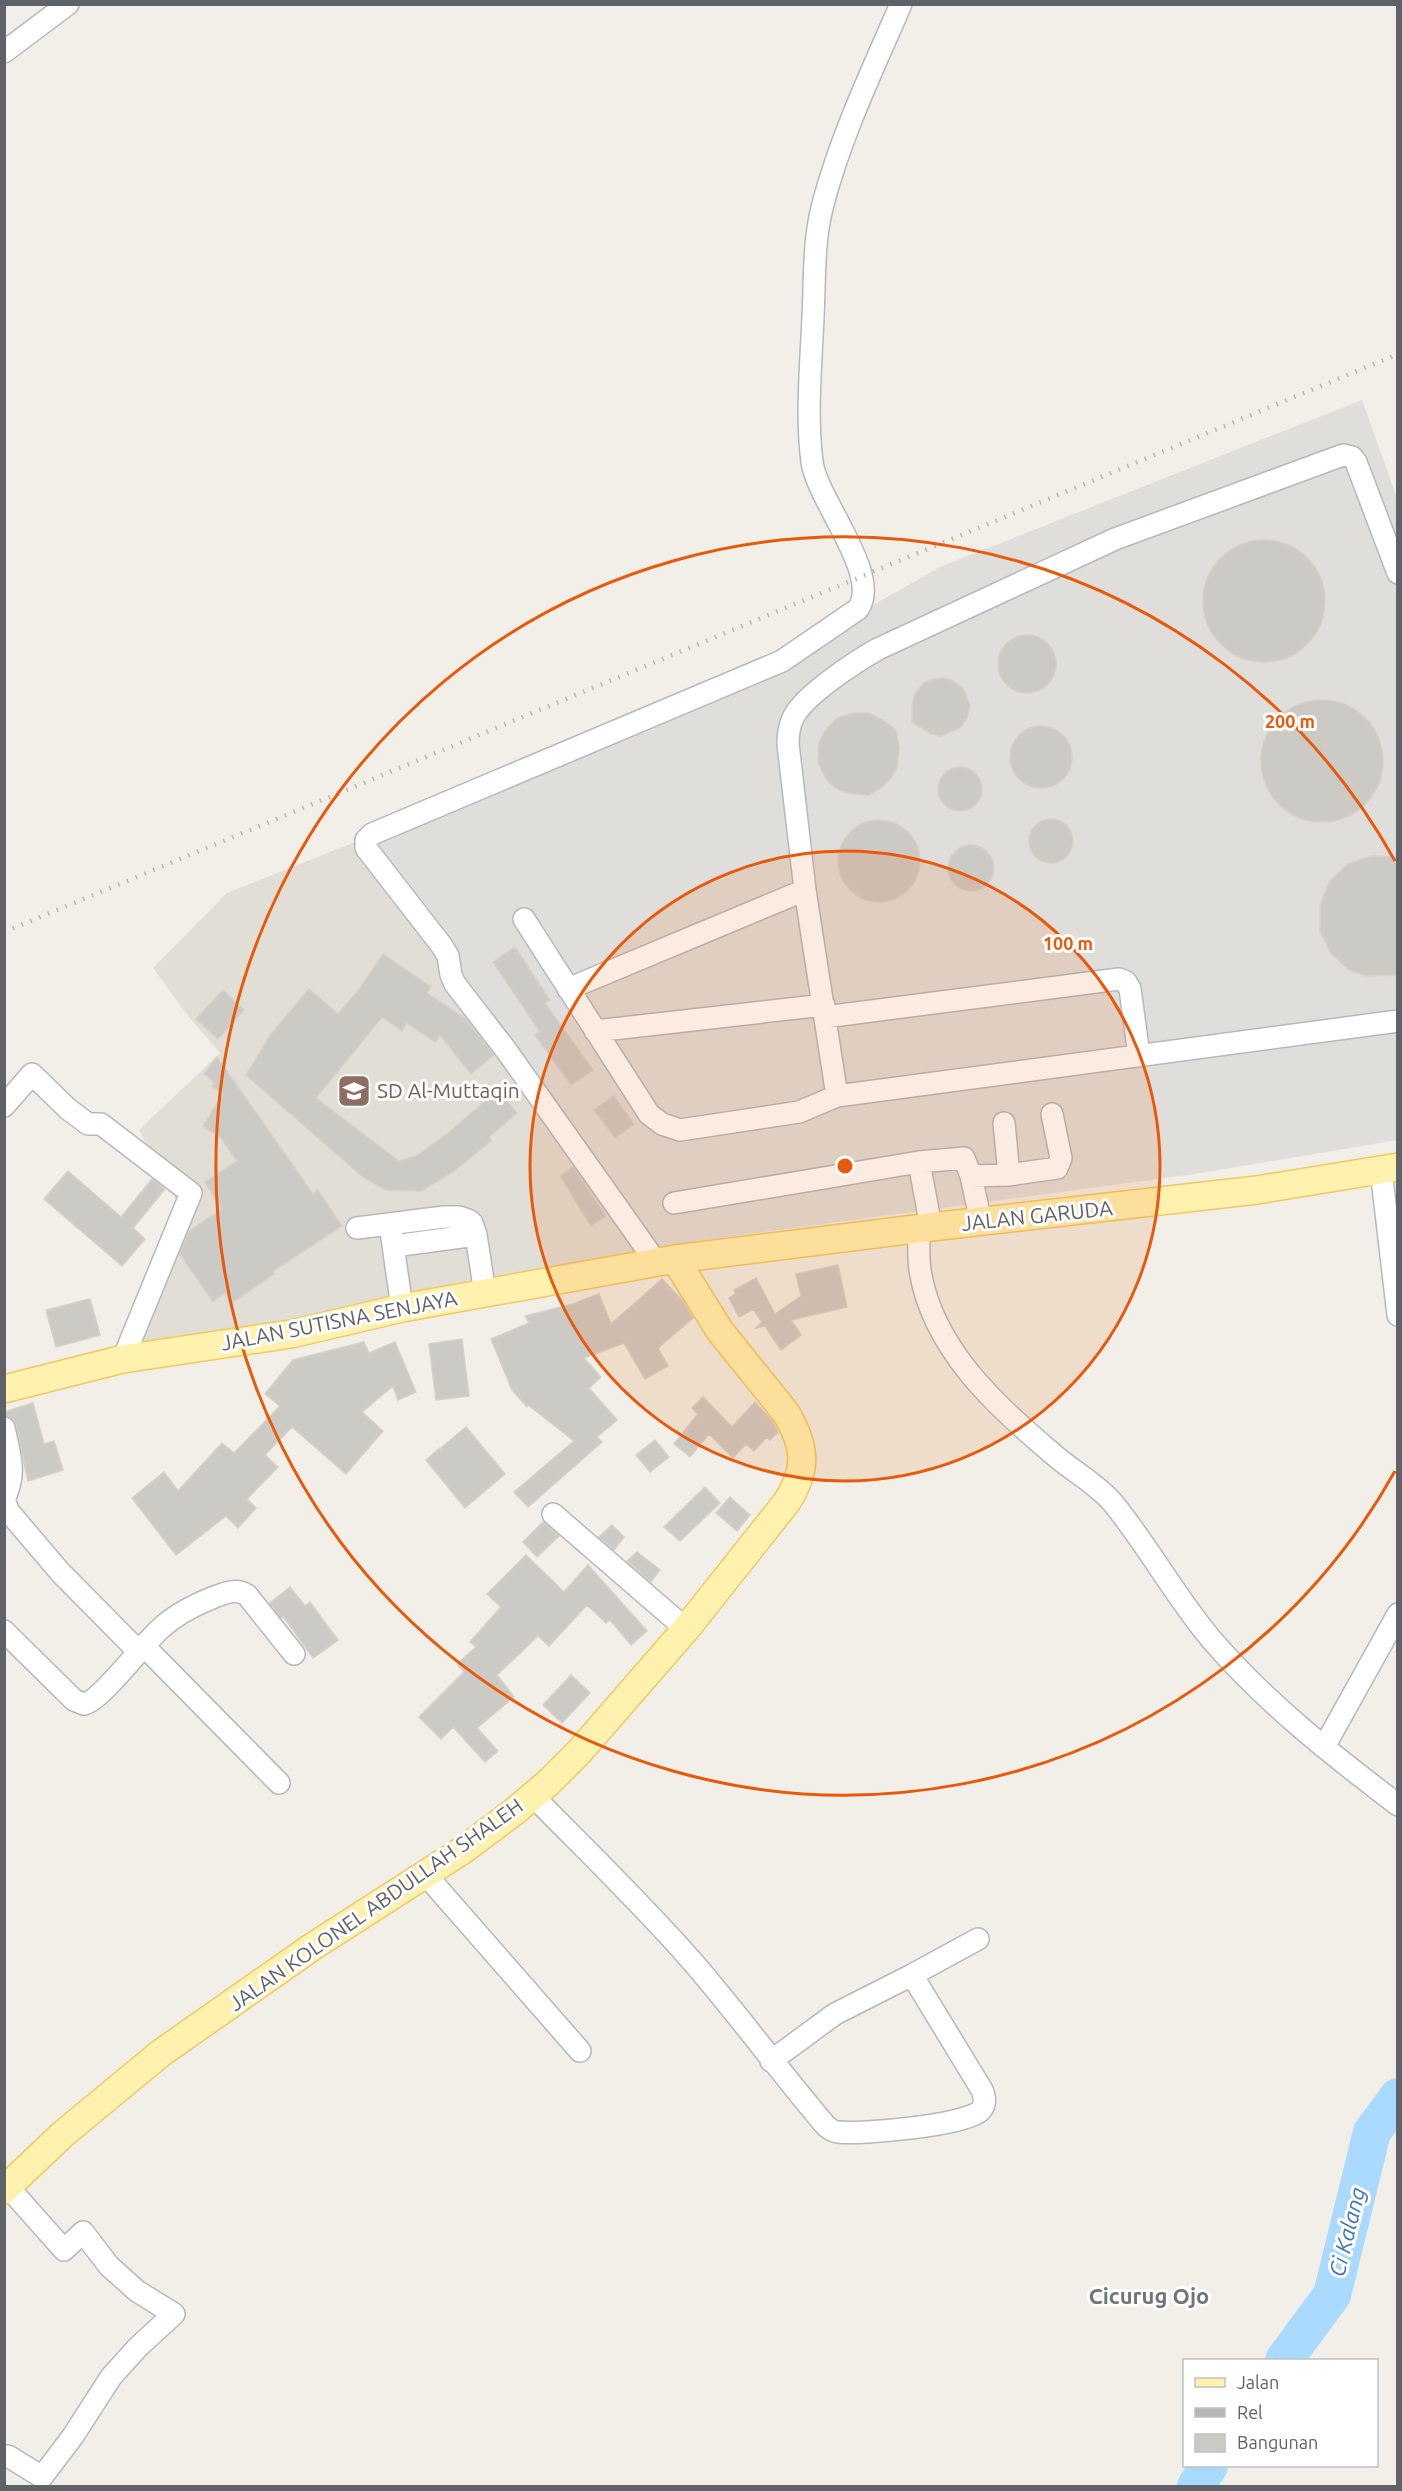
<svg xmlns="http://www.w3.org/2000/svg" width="1402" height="2491" font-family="Ubuntu,sans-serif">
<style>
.industrial{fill:#e0deda}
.education{fill:#e1ded6}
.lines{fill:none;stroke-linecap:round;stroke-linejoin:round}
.river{stroke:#aadaff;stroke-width:38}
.building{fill:#cccac5;stroke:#d6d1c6;stroke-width:1.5}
.minor-casing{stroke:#b5b8bc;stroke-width:24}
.major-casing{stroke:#f2c960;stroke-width:30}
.minor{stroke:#fff;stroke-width:21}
.major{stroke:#fff2af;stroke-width:27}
.rail{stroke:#b6b7b8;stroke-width:4.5;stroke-dasharray:1.5 8;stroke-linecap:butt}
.ring{fill:none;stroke:#e8590c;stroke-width:3}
.labels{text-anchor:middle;stroke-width:6;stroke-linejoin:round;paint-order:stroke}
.education-label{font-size:21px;fill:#785e54;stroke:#fff;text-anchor:start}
.street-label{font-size:21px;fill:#5f6368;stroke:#fff}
.water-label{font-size:22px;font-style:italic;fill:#4174aa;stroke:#fff}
.neighbourhood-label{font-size:22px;font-weight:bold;fill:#70757a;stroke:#fff}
.centre{fill:#e8590c;stroke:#fff;stroke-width:3}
.ring-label{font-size:18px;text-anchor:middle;font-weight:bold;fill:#e8590c;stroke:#fff;stroke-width:6;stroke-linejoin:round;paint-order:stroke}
</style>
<rect width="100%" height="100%" fill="#f1efe8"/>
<path class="industrial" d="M1362 400 1397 498V1140L1195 1174 652 1247 455 975 370 840 791 661 861 612 940 567Z"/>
<path class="education" d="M355 842 645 1259 135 1346 182 1212 139 1130 220 1053 189 1017 153 968 227 893Z"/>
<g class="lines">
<path class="river" d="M1284 2360 1332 2295 1372 2132 1398 2097
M1196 2486 1209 2466"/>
</g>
<path class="building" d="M1203 601a61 61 0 1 1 122 0a61 61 0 1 1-122 0Z
M998 664a29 29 0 1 1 58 0a29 29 0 1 1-58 0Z
M944 678 953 681 963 688 970 705 967 718 960 728 941 736 931 734 912 722V705L915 693 924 683 934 679Z
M1261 761a61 61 0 1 1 122 0a61 61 0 1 1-122 0Z
M853 713H869L884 721 896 730 899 748 897 767 892 777 882 787 869 795 847 793 835 788 826 779 818 762 819 743 824 732 837 718Z
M1010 757a31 31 0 1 1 62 0a31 31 0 1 1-62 0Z
M938 789a22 22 0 1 1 44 0a22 22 0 1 1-44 0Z
M1029 841a22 22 0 1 1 44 0a22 22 0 1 1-44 0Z
M838 861a41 41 0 1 1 82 0a41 41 0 1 1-82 0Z
M948 868a23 23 0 1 1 46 0a23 23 0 1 1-46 0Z
M1372 856 1398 857V975L1367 976 1349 970 1331 953 1320 931V905L1330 881 1348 864Z
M515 947 550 1000 545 1003 593 1070 571 1085 535 1035 540 1032 493 962Z
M383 954 431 987 427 993 466 1019 494 1055 471 1074 440 1035 435 1042 407 1023 402 1031 382 1017 316 1098 399 1161 416 1156 447 1134 498 1090 517 1113 489 1137 491 1141 453 1172 421 1191 386 1190 364 1178 246 1075 271 1034 309 989 338 1014 360 988Z
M223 990 244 1010 218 1039 196 1019Z
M217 1057 313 1194 318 1190 342 1226 273 1271 274 1274 232 1303 225 1293 213 1302 180 1254 189 1231 222 1209 205 1182 237 1161 221 1138 203 1126 223 1094 212 1086 215 1083 204 1074Z
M614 1096 634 1124 615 1138 594 1110Z
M573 1167 606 1216 591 1226 560 1176Z
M68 1171 121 1217 152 1179 165 1189 133 1228 145 1239 122 1266 44 1199Z
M838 1265 847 1307 791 1320 801 1335 781 1350 765 1326 756 1328 762 1322 753 1309 739 1317 729 1298 736 1294 734 1290 756 1278 775 1314 801 1296 796 1274Z
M662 1279 682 1300 693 1318 658 1348 668 1366 645 1379 624 1343 584 1358 601 1377 589 1388 617 1420 597 1437 602 1442 528 1507 514 1492 574 1441 528 1405 527 1407 512 1390 491 1339 529 1323 525 1316 573 1304 599 1294 611 1324Z
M90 1299 100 1335 56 1347 46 1310Z
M462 1339 469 1396 436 1400 429 1344Z
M364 1342 369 1353 395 1342 416 1392 398 1400 393 1386 362 1412 383 1431 346 1474 292 1427 265 1455 278 1467 247 1499 256 1508 238 1528 226 1516 176 1555 132 1498 164 1472 178 1491 222 1443 234 1453 280 1406 265 1394 293 1360Z
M703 1397 732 1427 755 1402 773 1422 778 1432 770 1440 767 1437 754 1451 746 1444 733 1458 709 1434 690 1457 674 1444 698 1414 692 1408Z
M33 1403 44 1444 54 1441 63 1470 28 1481 16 1425 13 1419 5 1416 4 1412Z
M466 1427 505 1474 465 1508 426 1460 440 1448 442 1452V1447Z
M655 1440 669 1457 650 1472 636 1455Z
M705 1487 720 1503 680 1541 664 1527Z
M730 1497 750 1515 737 1531 716 1513Z
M543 1522 559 1536 537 1557 523 1542Z
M612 1525 624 1537 614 1550 599 1537Z
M637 1552 660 1570 651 1582 627 1561Z
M526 1555 564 1592 588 1565 647 1631 631 1645 610 1620 606 1623 587 1605 549 1646 538 1636 497 1675 514 1697 477 1728 498 1751 485 1762 453 1727 441 1739 419 1717 464 1672 457 1664 476 1647 470 1642 501 1607 487 1594Z
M290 1587 305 1606 310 1602 338 1640 313 1658 283 1616 281 1618 270 1603Z
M571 1675 590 1693 562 1723 543 1705Z"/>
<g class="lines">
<defs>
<path id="minor" d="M4 52 68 4
M524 919 649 1114 662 1124 680 1130 799 1112 837 1096 1398 1021
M568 989 805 890
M825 1017 1119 979 1126 982 1130 989 1139 1055
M595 1031 824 1005
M837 1096 805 890 788 744C788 733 789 725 794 716 806 694 855 662 878 649L1115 539 1343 455 1352 457 1356 462 1398 573
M4 1106 32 1074 68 1109 88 1124H101L191 1193 123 1359
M1004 1123 1009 1175
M919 1162 931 1227
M1381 1170 1398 1315
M971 1176 1009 1175 1057 1168 1061 1158 1052 1114
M674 1203 919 1162 964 1158 971 1176 981 1222
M390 1224 402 1308
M357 1228 444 1217H459L468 1220 472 1223 476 1235 485 1293
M919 1229C919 1243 918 1257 920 1270 932 1348 996 1406 1053 1454 1072 1471 1096 1483 1113 1503 1148 1546 1175 1596 1211 1639 1266 1703 1331 1754 1398 1805
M394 1246 476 1235
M656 1262 506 1050 455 984 451 975 448 956 442 946 366 848V840L372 834 782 661 858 609C882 575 817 500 812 462 806 415 811 364 813 317 815 279 813 241 823 204 841 135 873 69 901 4
M4 1428C10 1457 17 1472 4 1500L9 1512 60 1572 138 1651
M553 1514 686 1629
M4 1631 74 1700 84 1704C100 1702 144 1643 160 1629 175 1615 192 1606 212 1598 224 1593 236 1588 247 1595L294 1654
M143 1645 279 1783
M1324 1747 1398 1614
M533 1796C586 1850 641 1903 691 1960 738 2014 780 2072 826 2126 830 2129 833 2132 838 2132 860 2135 966 2125 980 2111 986 2105 985 2097 982 2090L912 1975 978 1939
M426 1875 580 2051
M771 2061 835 2014 912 1975
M8 2456 42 2477 73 2436 111 2377 138 2347 174 2314 137 2291 109 2266 83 2232 64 2250 8 2187"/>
<path id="major" d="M4 1389 123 1359 291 1334 402 1308 675 1259 931 1227 1257 1190 1398 1167
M4 2190 63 2134 161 2053 312 1947 463 1850 515 1811 548 1783 580 1751 686 1629 786 1503C808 1469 806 1447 786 1413L720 1331 675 1259"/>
</defs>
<use href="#minor" class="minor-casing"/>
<use href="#major" class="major-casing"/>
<use href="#minor" class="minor"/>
<use href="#major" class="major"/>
<path class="rail" d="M4 932 1398 354"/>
</g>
<circle cx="845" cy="1166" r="315" fill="#e8590c" fill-opacity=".12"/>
<g class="ring">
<circle cx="845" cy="1166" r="315"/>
<path d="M1395 1471A629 629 0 1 1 1395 861"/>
</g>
<defs>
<symbol id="school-square" viewBox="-11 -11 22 22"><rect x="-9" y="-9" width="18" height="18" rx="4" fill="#8d6e63" stroke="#fff"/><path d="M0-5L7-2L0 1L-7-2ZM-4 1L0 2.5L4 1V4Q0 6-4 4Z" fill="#fff"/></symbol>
</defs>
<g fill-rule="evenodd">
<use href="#school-square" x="335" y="1072" width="38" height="38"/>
</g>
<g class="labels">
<g class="education-label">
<text x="377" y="1098">SD Al-Muttaqin</text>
</g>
<g class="street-label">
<text transform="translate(1037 1216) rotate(-6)" y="7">JALAN GARUDA</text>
<text transform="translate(339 1321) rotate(-11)" y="7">JALAN SUTISNA SENJAYA</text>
<text transform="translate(376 1905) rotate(-35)" y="7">JALAN KOLONEL ABDULLAH SHALEH</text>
</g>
<g class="water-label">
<text transform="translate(1347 2232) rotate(-76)" y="8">Ci Kalang</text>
</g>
<g class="neighbourhood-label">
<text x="1149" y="2304">Cicurug Ojo</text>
</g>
</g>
<circle cx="845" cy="1166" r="9" class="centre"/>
<g class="ring-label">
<text x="1290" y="728">200 m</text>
<text x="1068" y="950">100 m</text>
</g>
<rect width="1402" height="2491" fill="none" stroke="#5f6368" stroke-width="12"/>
<rect x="1183" y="2359" width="195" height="108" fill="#ffffff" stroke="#bfc1c3" stroke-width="1.5"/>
<rect x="1195" y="2378" width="30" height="9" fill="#fff2af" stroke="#bfc1c3" stroke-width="1.5"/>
<text x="1237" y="2389" font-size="18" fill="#5f6368">Jalan</text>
<rect x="1195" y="2408" width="30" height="9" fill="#b6b7b8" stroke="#bfc1c3" stroke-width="1.5"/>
<text x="1237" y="2419" font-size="18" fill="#5f6368">Rel</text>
<rect x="1195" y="2434" width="30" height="18" fill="#cccac5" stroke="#bfc1c3" stroke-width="1.5"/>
<text x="1237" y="2449" font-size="18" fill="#5f6368">Bangunan</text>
</svg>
